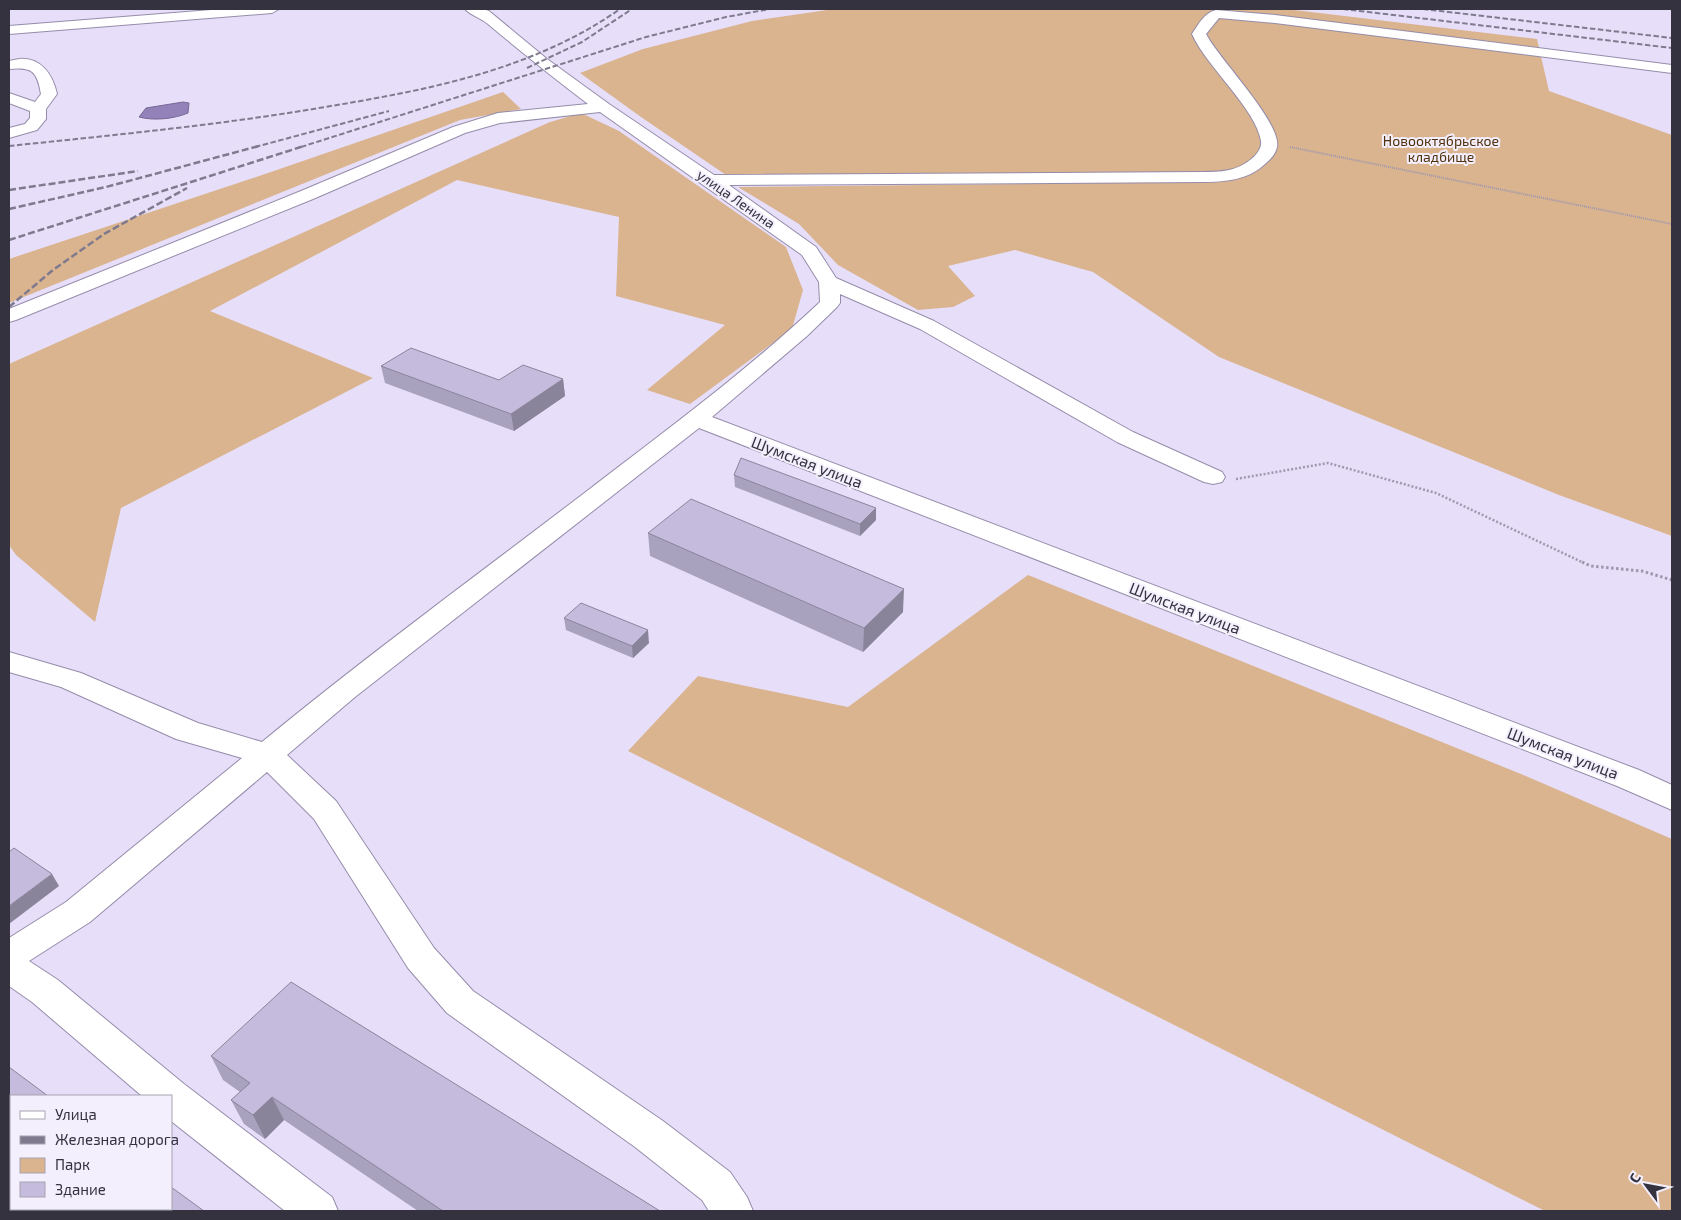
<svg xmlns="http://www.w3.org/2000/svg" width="1681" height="1220" font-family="'Exo 2',sans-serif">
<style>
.green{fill:#dab38f}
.water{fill:#9381ba;stroke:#776995}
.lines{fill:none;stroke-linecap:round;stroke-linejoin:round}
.minor-casing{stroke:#958caa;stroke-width:2}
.path-far2{stroke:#9e98ae;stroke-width:2;stroke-dasharray:1 1;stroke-linecap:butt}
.path-far1{stroke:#9e98ae;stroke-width:2.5;stroke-dasharray:2 2;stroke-linecap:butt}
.path{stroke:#9e98ae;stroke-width:3;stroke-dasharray:2.5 2.5;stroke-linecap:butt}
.minor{fill:#fff;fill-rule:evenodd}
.rail-far1{stroke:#7f7a8d;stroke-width:2;stroke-dasharray:5.5 2.5;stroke-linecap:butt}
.rail{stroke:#7f7a8d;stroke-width:2.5;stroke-dasharray:7 3;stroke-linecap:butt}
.wall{fill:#a9a2be}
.shaded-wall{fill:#8a849b}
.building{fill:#c5bcdd;stroke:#8a849b}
.labels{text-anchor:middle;stroke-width:4;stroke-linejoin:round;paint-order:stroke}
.far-park-label{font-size:14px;fill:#51300b;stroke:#f3effd}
.far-street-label{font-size:14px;fill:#35323f;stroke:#f3effd}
.street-label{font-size:16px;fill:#35323f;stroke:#f3effd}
</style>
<rect width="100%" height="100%" fill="#e7dffa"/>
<path class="green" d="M834 9H1286L1537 39 1549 91 1672 135V536L1559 495 1219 357 1093 272 1015 250 948 266 975 296 953 307 918 310 838 265 799 224 738 187 1186 182 726 175 641 117 580 73 643 49 752 21Z
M503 92 521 109 460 120 9 303V259L268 173Z
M581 113 619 131 786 247 803 290 792 329 690 404 647 390 725 325 616 296 619 217 457 180 210 311 373 378 121 508 95 622 16 555 9 545V364L550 122Z
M1028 575 1521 774 1672 839V1211H1545L628 751 698 676 848 707Z"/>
<path class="water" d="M183 102 189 103 188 113C174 119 153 121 139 117L146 108Z"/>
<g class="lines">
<defs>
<path id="minor" d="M224 9H279L272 13 9 34V26Z
M465 9H483L489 11 547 59 609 104 714 175 1202 172C1211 172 1220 172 1229 170 1241 168 1263 155 1261 141 1256 109 1206 66 1192 34 1198 25 1204 13 1216 10L1275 15 1672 65V73L1275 23 1219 18 1206 34C1218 58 1282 123 1277 147 1276 153 1271 159 1266 163 1249 180 1225 182 1202 182L729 185 816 247 836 278 934 321 1133 432 1222 472 1225 477 1222 482 1213 484 1204 482 1117 442 920 329 840 294V303L837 307 807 336 712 417 1639 770 1672 785V810L1617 786 699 428 355 697 287 755 336 801 434 948 473 991 663 1121 730 1172 747 1197 753 1211H709L702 1200 635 1147 447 1013 408 968 314 819 267 772 90 922 29 961 58 980 184 1084 332 1197 338 1211H285L171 1121V1096H142L32 1002 9 986V938L66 902 242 758 176 739 61 687 9 672V652L81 673 198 723 262 742C369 654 481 572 591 488 669 428 749 369 820 302L819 282 802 255 600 112 500 123 465 133 313 199 16 320 9 322V309L301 191 453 127 498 113 588 104C554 78 520 51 488 24 481 18 470 15 465 9Z
M19 59C41 57 53 75 57 94L46 109V119L37 130 9 138V128L25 124 30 118V111L9 103V93L35 102 41 94C37 70 31 67 9 69V61Z"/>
</defs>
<use href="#minor" class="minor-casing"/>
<path class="path-far2" d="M1290 147 1672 224"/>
<path class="path-far1" d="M1236 479 1328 463 1436 493 1584 563"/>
<path class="path" d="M1582 562 1591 566 1642 571 1672 580"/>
<use href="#minor" class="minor"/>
<path class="rail-far1" d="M1343 9 1672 48
M1423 9 1672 38
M527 68 582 42 632 9
M9 146C114 135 220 125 325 107 428 90 533 70 620 9
M255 147 389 111
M301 147 646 37 726 17 770 9"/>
<path class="rail" d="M9 190 138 171
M9 209 106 187 259 146
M9 240 304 146
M9 307 53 270 104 234 187 188"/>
</g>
<path class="wall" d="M381 366 499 380 563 379 565 396 514 431 385 383Z
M734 475 876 508V520L860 536 735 487Z
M648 533 903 612 863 652 650 556Z
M564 618 649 643 633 658 566 630Z
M211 1056 660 1211H418L284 1120 265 1139 244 1124 231 1100 240 1092 223 1080Z"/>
<path class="shaded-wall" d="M563 379 565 396 514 431 511 414Z
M876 508V520L860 536V524Z
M904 589 903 612 863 652 864 628Z
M648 630 649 643 633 658 632 646Z
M52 874 59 886 9 924V906Z
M272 1097 284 1120 265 1139 253 1115Z"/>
<path class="building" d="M411 348 499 380 523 365 563 379 511 414 381 366Z
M741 458 876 508 860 524 734 475Z
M691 499 904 589 864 628 648 533Z
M581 603 648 630 632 646 564 618Z
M14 848 52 874 9 906V852Z
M291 982 660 1211H443L272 1097 253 1115 231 1100 250 1083 211 1056Z
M9 1067 48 1096H11V1209H171V1187L204 1211H9Z"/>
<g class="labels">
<g class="far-park-label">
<text x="1441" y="146">Новооктябрьское<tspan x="1441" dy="16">кладбище</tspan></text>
</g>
<g class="far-street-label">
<text transform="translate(736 199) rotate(35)" y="5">улица Ленина</text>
</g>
<g class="street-label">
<text transform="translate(807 462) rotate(21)" y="6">Шумская улица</text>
<text transform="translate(1185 608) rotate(21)" y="6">Шумская улица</text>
<text transform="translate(1563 753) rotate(21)" y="6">Шумская улица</text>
</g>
</g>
<rect width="1681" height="1220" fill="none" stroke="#35323f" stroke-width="20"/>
<rect x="10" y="1095" width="162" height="115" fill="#f3effd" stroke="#a7a3b1"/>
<rect x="20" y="1111" width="25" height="8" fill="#ffffff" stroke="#a7a3b1"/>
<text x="55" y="1120" font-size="15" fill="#35323f">Улица</text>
<rect x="20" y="1136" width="25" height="8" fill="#7f7a8d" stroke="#a7a3b1"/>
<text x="55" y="1145" font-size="15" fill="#35323f">Железная дорога</text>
<rect x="20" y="1158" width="25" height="15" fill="#dab38f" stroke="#a7a3b1"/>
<text x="55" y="1170" font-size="15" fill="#35323f">Парк</text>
<rect x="20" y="1182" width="25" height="15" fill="#c5bcdd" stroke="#a7a3b1"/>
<text x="55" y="1195" font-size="15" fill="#35323f">Здание</text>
<g transform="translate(1646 1185) rotate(302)" stroke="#f3effd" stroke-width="4" paint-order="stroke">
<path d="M0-4L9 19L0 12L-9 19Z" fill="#35323f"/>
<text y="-8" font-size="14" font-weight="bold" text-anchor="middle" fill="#35323f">С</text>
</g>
</svg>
